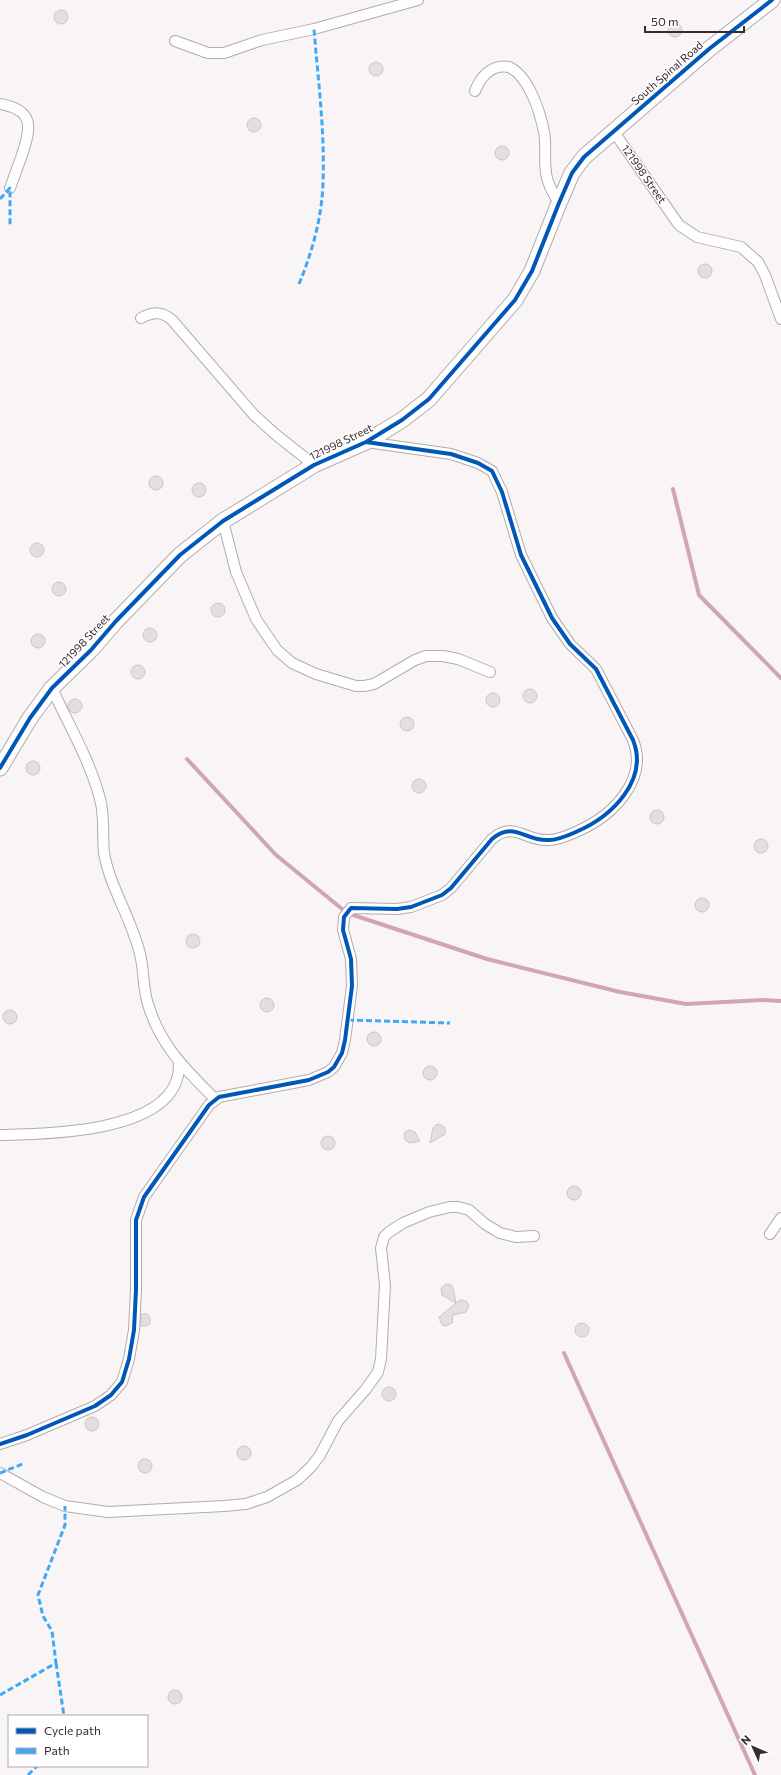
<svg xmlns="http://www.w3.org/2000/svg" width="781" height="1775" font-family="Commissioner,sans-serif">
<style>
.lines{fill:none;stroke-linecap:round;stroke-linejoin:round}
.stream{stroke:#d0a5b9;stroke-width:4}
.building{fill:#e6dde1;stroke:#cdc5c9}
.street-casing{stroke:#b3abaf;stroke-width:12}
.secondary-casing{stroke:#b3abaf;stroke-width:17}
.street{stroke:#fefefe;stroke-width:10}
.secondary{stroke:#fefefe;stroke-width:15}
.quiet{stroke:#3fa9f5;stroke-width:3;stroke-dasharray:6 3;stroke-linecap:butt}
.cycleway-casing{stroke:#fff;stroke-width:6}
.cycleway{stroke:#0057b8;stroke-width:4}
.labels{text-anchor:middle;stroke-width:3;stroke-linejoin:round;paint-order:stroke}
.street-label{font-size:11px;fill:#372a30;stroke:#fff}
</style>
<rect width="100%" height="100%" fill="#f9f5f7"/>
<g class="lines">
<path class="stream" d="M673 489 699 595 781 678
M187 759 276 855 347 913 487 959 620 992 686 1004 763 1000 781 1001
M564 1353 755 1775"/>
</g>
<path class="building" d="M54 17a7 7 0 1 1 14 0a7 7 0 1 1-14 0Z
M668 30a7 7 0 1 1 14 0a7 7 0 1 1-14 0Z
M369 69a7 7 0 1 1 14 0a7 7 0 1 1-14 0Z
M247 125a7 7 0 1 1 14 0a7 7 0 1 1-14 0Z
M495 153a7 7 0 1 1 14 0a7 7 0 1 1-14 0Z
M698 271a7 7 0 1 1 14 0a7 7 0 1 1-14 0Z
M149 483a7 7 0 1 1 14 0a7 7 0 1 1-14 0Z
M192 490a7 7 0 1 1 14 0a7 7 0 1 1-14 0Z
M30 550a7 7 0 1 1 14 0a7 7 0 1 1-14 0Z
M52 589a7 7 0 1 1 14 0a7 7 0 1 1-14 0Z
M211 610a7 7 0 1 1 14 0a7 7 0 1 1-14 0Z
M143 635a7 7 0 1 1 14 0a7 7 0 1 1-14 0Z
M31 641a7 7 0 1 1 14 0a7 7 0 1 1-14 0Z
M131 672a7 7 0 1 1 14 0a7 7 0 1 1-14 0Z
M523 696a7 7 0 1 1 14 0a7 7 0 1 1-14 0Z
M486 700a7 7 0 1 1 14 0a7 7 0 1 1-14 0Z
M68 706a7 7 0 1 1 14 0a7 7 0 1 1-14 0Z
M400 724a7 7 0 1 1 14 0a7 7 0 1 1-14 0Z
M26 768a7 7 0 1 1 14 0a7 7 0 1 1-14 0Z
M412 786a7 7 0 1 1 14 0a7 7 0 1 1-14 0Z
M650 817a7 7 0 1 1 14 0a7 7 0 1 1-14 0Z
M754 846a7 7 0 1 1 14 0a7 7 0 1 1-14 0Z
M695 905a7 7 0 1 1 14 0a7 7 0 1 1-14 0Z
M186 941a7 7 0 1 1 14 0a7 7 0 1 1-14 0Z
M260 1005a7 7 0 1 1 14 0a7 7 0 1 1-14 0Z
M3 1017a7 7 0 1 1 14 0a7 7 0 1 1-14 0Z
M367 1039a7 7 0 1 1 14 0a7 7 0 1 1-14 0Z
M423 1073a7 7 0 1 1 14 0a7 7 0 1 1-14 0Z
M440 1124 445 1128V1134L430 1143 433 1128 436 1125Z
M409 1130 415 1132 420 1141 410 1143 405 1140 404 1133Z
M321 1143a7 7 0 1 1 14 0a7 7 0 1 1-14 0Z
M567 1193a7 7 0 1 1 14 0a7 7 0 1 1-14 0Z
M446 1284 451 1285 453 1288 456 1303 460 1300H463L467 1302 469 1306 466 1312 453 1315 452 1323 446 1326 442 1325 440 1321V1317L438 1318 456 1303 442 1295 441 1288Z
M141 1314H147L150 1318V1324L146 1326H141Z
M575 1330a7 7 0 1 1 14 0a7 7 0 1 1-14 0Z
M382 1394a7 7 0 1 1 14 0a7 7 0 1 1-14 0Z
M85 1424a7 7 0 1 1 14 0a7 7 0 1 1-14 0Z
M237 1453a7 7 0 1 1 14 0a7 7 0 1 1-14 0Z
M138 1466a7 7 0 1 1 14 0a7 7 0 1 1-14 0Z
M168 1697a7 7 0 1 1 14 0a7 7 0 1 1-14 0Z"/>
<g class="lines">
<defs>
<path id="street" d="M175 41 208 53H224L262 40 314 29 418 0
M475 91C481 76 492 64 509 67 529 76 540 112 544 132 547 147 543 163 547 178 549 187 554 195 559 203
M0 104C35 110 31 128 22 155 18 166 14 177 10 188
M614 132 679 225 697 237 741 247 758 262 765 275 781 319
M141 318C153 312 162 311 172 320L254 415 275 434 314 465
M223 521 236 572 256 619 277 650 292 663 316 674 356 686H364L374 684 415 660 426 656H443L458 659 490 672
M52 688C68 724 90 760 100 799 105 816 102 835 104 853 109 882 125 908 134 935 137 943 140 951 141 959 144 973 143 989 148 1004 160 1045 185 1069 215 1099
M0 1135C45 1134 161 1133 177 1079 179 1074 179 1067 179 1061
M770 1234 781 1218
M0 1444 27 1435 95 1406 111 1395 122 1382 129 1359 134 1330 136 1290V1220L144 1197 209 1105 219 1097 309 1080 328 1072 334 1067 342 1053 345 1040 352 986 351 959 343 930 344 917 351 908 397 909 411 907 442 895 451 888 492 839C514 820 526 842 549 840 559 840 569 835 578 831 612 816 649 780 633 740L596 669 570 644 552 618 521 555 502 492 492 471 478 463 451 454 366 442
M0 1473 43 1497 65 1506 108 1512 224 1506 246 1504 267 1497 297 1480 311 1467 320 1455 338 1421 366 1389 378 1372 381 1359 385 1285 381 1248 384 1237 389 1232 403 1223 429 1212 450 1207H458L469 1210 485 1224 500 1233 516 1237 534 1236"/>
<path id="secondary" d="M0 768 30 718 52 688 91 650 116 621 180 555 223 521 314 465 366 442 402 420 429 399 515 300 532 271 559 203 572 173 584 157 709 49 772 0"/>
</defs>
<use href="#street" class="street-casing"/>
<use href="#secondary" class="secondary-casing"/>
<use href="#street" class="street"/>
<use href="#secondary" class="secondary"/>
<path class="quiet" d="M0 199 10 188V227
M299 284C312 253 322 217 323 183 325 132 318 80 314 29
M348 1020 450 1023
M0 1473 25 1463
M56 1663 64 1716
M0 1695 56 1663 52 1631 43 1616 38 1595 65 1525V1506
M28 1775 37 1766"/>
<defs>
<path id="cycleway" d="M0 768 30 718 52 688 91 650 116 621 180 555 223 521 314 465 366 442 402 420 429 399 515 300 532 271 559 203 572 173 584 157 709 49 772 0
M0 1444 27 1435 95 1406 111 1395 122 1382 129 1359 134 1330 136 1290V1220L144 1197 209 1105 219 1097 309 1080 328 1072 334 1067 342 1053 345 1040 352 986 351 959 343 930 344 917 351 908 397 909 411 907 442 895 451 888 492 839C514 820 526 842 549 840 559 840 569 835 578 831 612 816 649 780 633 740L596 669 570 644 552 618 521 555 502 492 492 471 478 463 451 454 366 442"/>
</defs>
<use href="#cycleway" class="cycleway-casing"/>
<use href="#cycleway" class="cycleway"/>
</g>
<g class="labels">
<g class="street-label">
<text transform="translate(667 73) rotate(-41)" y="4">South Spinal Road</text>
<text transform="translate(644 174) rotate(55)" y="4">121998 Street</text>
<text transform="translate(341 442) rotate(-26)" y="4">121998 Street</text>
<text transform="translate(84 641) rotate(-47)" y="4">121998 Street</text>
</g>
</g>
<rect x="8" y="1715" width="140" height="52" fill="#ffffff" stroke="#afaaac"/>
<rect x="16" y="1728" width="20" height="6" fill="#0057b8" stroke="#afaaac"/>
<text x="44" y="1735" font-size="12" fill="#372a30">Cycle path</text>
<rect x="16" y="1748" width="20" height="6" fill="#3fa9f5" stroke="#afaaac"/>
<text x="44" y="1755" font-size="12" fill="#372a30">Path</text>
<g transform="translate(753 1747) rotate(315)" stroke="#ffffff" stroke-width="3" paint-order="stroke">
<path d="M0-3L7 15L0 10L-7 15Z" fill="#372a30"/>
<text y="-6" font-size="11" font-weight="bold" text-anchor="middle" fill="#372a30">N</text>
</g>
<path d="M645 26v6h99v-6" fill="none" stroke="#372a30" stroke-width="2"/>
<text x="651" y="26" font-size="12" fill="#372a30" stroke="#ffffff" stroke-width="3" paint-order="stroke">50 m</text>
</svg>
